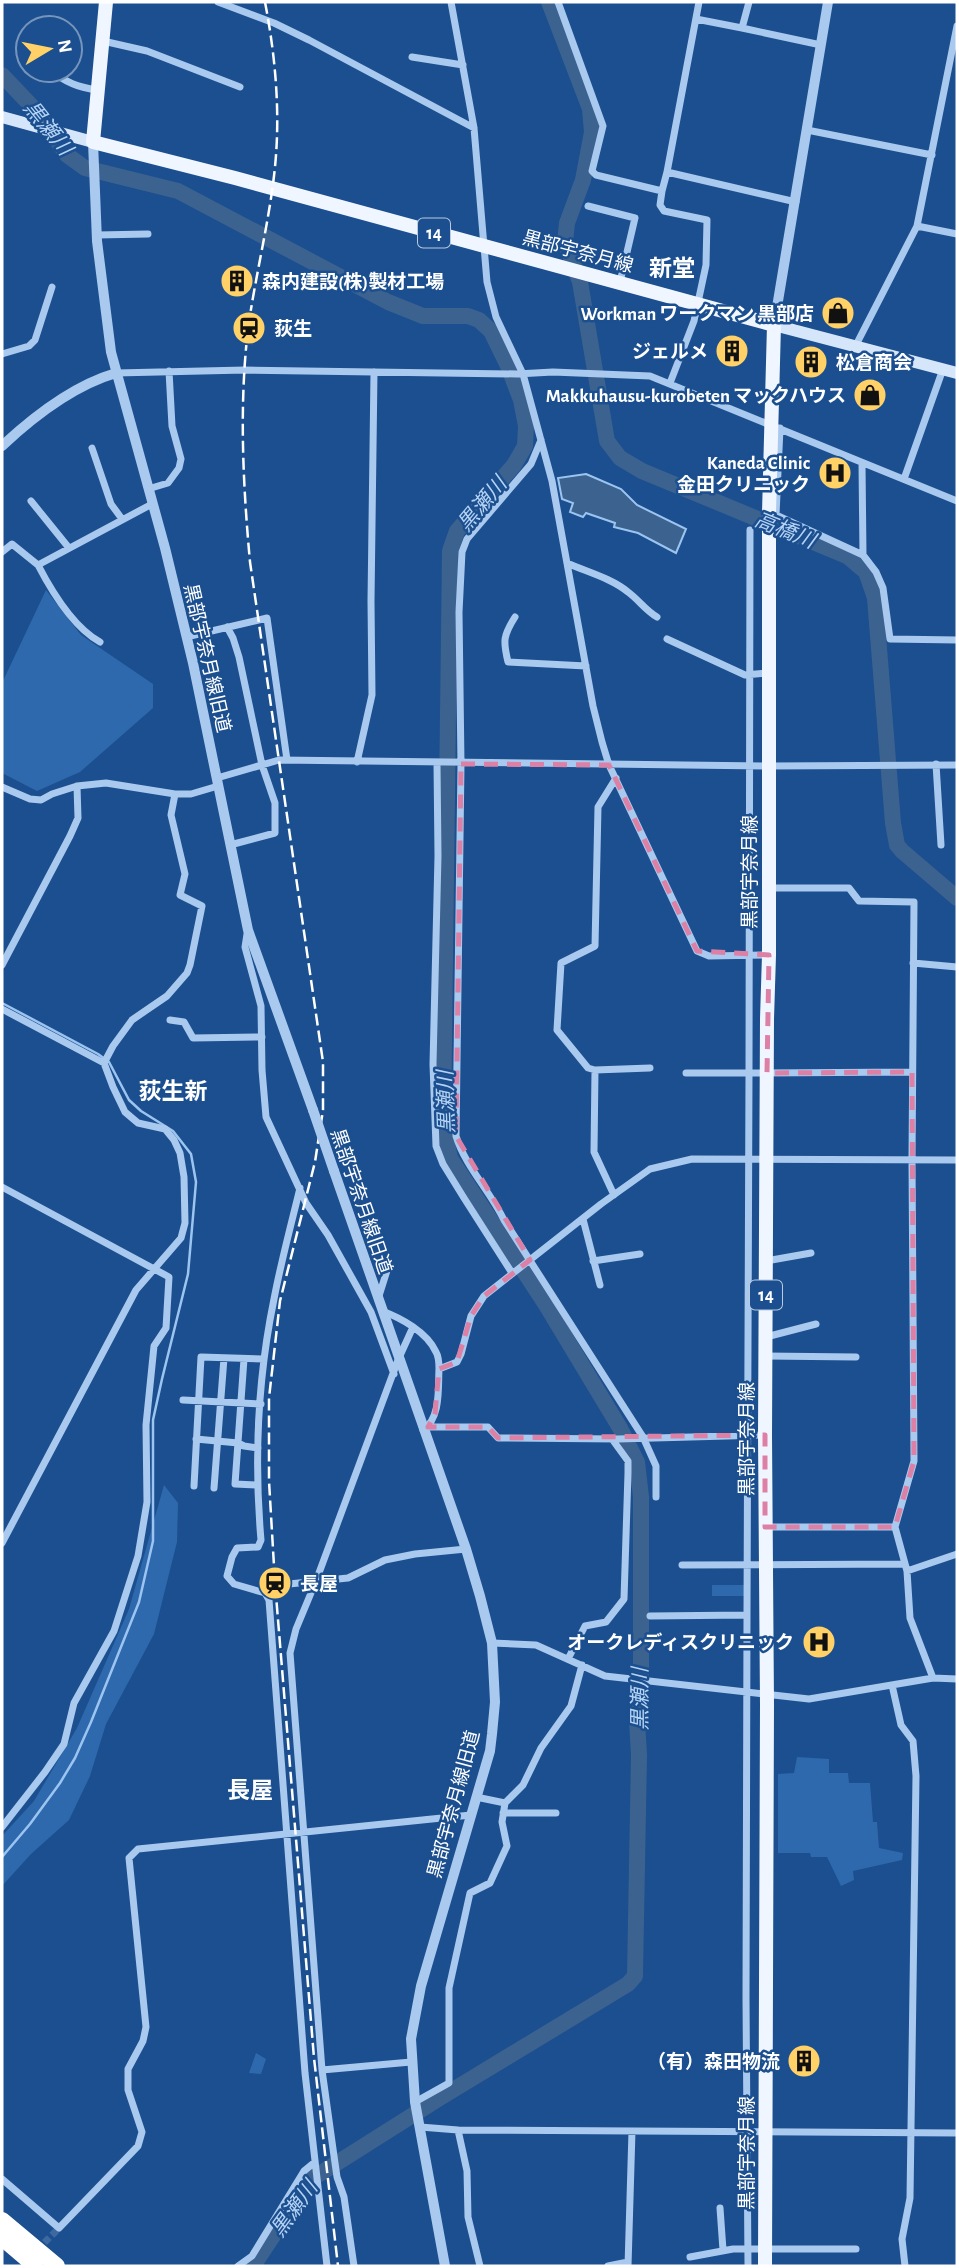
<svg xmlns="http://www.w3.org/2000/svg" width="959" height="2268" font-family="'Alegreya Sans','Noto Sans JP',sans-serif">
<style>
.green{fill:#2e69ad}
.water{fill:#3c6290;stroke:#9cc4f0;stroke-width:2}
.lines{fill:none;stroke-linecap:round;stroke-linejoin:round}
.stream{stroke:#9cc4f0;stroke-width:2.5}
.river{stroke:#3c6290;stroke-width:16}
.minor-tunnel{stroke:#3d69a0;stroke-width:7;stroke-dasharray:7 3.5;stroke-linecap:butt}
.minor{stroke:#a9c9ee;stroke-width:7}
.tertiary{stroke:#a9c9ee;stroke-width:10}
.secondary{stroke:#d6e6fa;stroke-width:12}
.primary{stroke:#f0f6ff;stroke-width:14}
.motorway{stroke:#fff;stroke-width:16}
.rail{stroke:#fff;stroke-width:2.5;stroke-dasharray:12 5;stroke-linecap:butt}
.tertiary-bridge{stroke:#a9c9ee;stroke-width:10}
.marked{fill:none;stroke:#dd80a5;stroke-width:5;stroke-dasharray:14 9;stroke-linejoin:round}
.labels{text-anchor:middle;stroke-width:5;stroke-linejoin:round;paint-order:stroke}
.shield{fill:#1b4f8f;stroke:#bbcadd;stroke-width:2}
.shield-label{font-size:18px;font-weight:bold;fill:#fff}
.street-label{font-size:19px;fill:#fff;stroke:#1b4f8f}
.poi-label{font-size:19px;font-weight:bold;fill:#fff;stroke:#1b4f8f;text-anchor:end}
.water-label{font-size:21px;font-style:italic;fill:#b5d3f5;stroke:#1b4f8f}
.quarter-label{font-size:23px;font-weight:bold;fill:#fff;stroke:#1b4f8f}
</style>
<rect width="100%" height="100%" fill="#1b4f8f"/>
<path class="green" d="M46 590 81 635 153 684V708L80 772 37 791 2 773V683Z
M164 1485 178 1503 177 1542 154 1634 106 1724 90 1776 69 1820 31 1854 2 1886V1836L34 1801 77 1728 129 1609Z
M712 1585H744V1596H712Z
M797 1757 829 1759V1773H848L849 1783H870L873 1822H877L879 1848 903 1853 902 1860 853 1871 854 1880 841 1886 827 1857H811L810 1853H778V1774L794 1773Z
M256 2053 266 2059 261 2074 249 2073Z"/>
<path class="water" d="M586 474 621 489 637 505 686 529 676 553 638 533 614 527 615 523 586 513 583 517 570 512 573 503 562 499 558 478Z"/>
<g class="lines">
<path class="stream" d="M2 1003 98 1054 109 1062 129 1100 141 1111 173 1131 191 1154 196 1182 188 1274 162 1379 153 1420V1541L139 1602 91 1722 75 1758 60 1783 30 1824 2 1857"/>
<path class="river" d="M549 2 590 109 592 132 583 180 567 223 565 242 580 282 607 441 620 458 642 471 847 556 866 572 875 598 893 823 897 845 902 851 957 898
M2 75 41 116 67 155 85 168 178 191 388 302 423 316H468L479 320 491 331 508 366 521 400 526 426 525 446 514 465 457 531 450 551 443 1123 450 1158 546 1305 620 1428 637 1462 641 1497V1698L637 1721 639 1755 635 1976 628 1984 443 2096 310 2180 253 2266"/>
<path class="minor-tunnel" d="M37 2250 59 2228"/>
<path class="minor" d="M218 2 274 23 309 40 474 128
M451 2 474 128 487 282 496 317 523 374 552 481 593 706 602 742 609 765 697 951 709 956 769 955
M558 2 603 126 592 171 596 175 662 191 667 172
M699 2 667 172 796 202
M696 19 742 28 749 2
M742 28 821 45
M103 41 147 51 240 87
M22 48 28 52
M412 57 463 65
M51 70C66 83 78 87 97 90
M807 130 932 155
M662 191 660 205 664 211 707 220 706 265 694 321 670 383
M588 206 635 218 620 282
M917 226 957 234
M97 235 148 234
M855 347 917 226 957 26
M2 354 29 346 35 340 52 287
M116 373 245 370 517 374 553 372 650 376 957 501
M780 428 776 515 863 555
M541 440 531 464 467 539 462 552 459 612 461 764 456 1136C465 1166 490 1191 504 1220L643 1437 656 1466V1497
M92 448 111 504 122 519
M862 463 863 555 876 572 883 588 890 639 957 640
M904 479 943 369
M148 489 168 483 179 468 181 459 172 426 169 371
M31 501 69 548
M2 552 12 544 38 565 152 504
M567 563C587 572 611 578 628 592 639 600 645 610 657 617
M38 565C52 592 73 627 100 642
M515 617C503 636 503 641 508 662L586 666
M227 627 233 638 239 657 262 765 275 803V833L230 845
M186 637 267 618 287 760
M667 639 745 675 768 673
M357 762 372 695 371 601 374 372
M437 763 438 856 433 1064 436 1146 443 1164 464 1198 512 1273
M936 764 941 845
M217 778 279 760 768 766 957 765
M616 778 598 807 595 946 561 963 557 1030 588 1068 595 1070 650 1068
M2 787 30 799 41 800 52 794 77 786
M768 888H849L859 901 914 902 912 1160 914 1461 895 1527 907 1571 910 1618 933 1678
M247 934 245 947 261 1006 262 1070 266 1117 306 1203 328 1235 371 1312 394 1374
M913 963 957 967
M2 965 70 836 78 818 77 786 106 783 175 794H191L218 786
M2 1009 104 1063 113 1087 125 1112 138 1123 165 1129 174 1140 180 1153 184 1177 185 1223 181 1238 136 1290 2 1543
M170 1020 184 1022 193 1038 262 1037
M104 1063 113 1046 132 1020 167 996 187 973 190 965 202 906 180 895 185 874 171 815 175 794
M595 1070 594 1152 614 1195
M686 1073H749L750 530
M2 1187 169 1277 166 1328 154 1346 146 1425 147 1502 138 1556 114 1631 74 1703 64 1744 45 1772 2 1827
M300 1188C291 1225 281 1262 274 1299 258 1377 254 1460 261 1540L258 1547 237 1548 232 1557 227 1576 234 1584 265 1593 269 1600 305 2073 327 2266
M583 1219 600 1285
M593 1261 640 1254
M766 1261 811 1253
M379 1296 390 1261
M382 1311C401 1318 427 1332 436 1352 439 1357 439 1363 439 1369
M766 1337 816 1324
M766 1356 856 1357
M244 1359 235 1484 256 1485
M183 1400 261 1404
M428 1427H488L498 1438 618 1439 765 1435
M423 1430C441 1418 438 1388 439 1369L457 1362 461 1354 471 1316 484 1296 601 1204 650 1169 692 1159 957 1160
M196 1439 238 1443 244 1446 258 1448
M194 1486 201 1357 264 1359
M214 1488 224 1358
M765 1527H895
M682 1565 905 1564
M907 1571 957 1554
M283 1574 285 1581 289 1584 348 1578 385 1560 415 1554 466 1549
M747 1615 746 1998 748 2266
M650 1616 747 1615 749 1073 912 1072
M492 1643 536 1645 605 1676 809 1699 933 1678 957 1679
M568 1659 585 1626 606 1622 624 1599 628 1473V1461L612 1439
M892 1685 901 1725 913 1741 916 1776 910 2198 902 2239 905 2266
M505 1803 523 1785 541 1748 571 1706 582 1665
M503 1813H556
M322 2070 411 2062
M415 2102 449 2083V1988L470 1893 490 1883 507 1846 502 1822 505 1803 476 1797
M420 2127 458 2130 957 2133
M458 2130 467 2171 468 2217 480 2266
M2 2179 59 2228 138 2146 142 2132 128 2090V2069L143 2041 146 2027 129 1858 138 1849 471 1815
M720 2208 723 2250
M690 2257 733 2249H856
M238 2266 252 2256 304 2171 315 2162
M354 2266 344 2197 337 2177 334 2156 322 2070 290 1653 296 1629 316 1581 398 1360 413 1327
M608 2266 628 2262
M628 2266 632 2131"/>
<path class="tertiary" d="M93 142 97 241 111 352 165 548 193 663 248 930 313 1110
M774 325 828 2
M2 446C33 417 75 385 116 373
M334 1171 466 1549 480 1596 492 1643 495 1702 492 1734 490 1751 421 1986 411 2039 415 2102 445 2266"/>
<path class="secondary" d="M2 117 93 142
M774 325 957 373"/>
<path class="primary" d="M106 2 93 142 235 178 774 325 769 513V955L767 1019 765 1435 767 1704 765 2266"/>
<path class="motorway" d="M2 2220 57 2266
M2 2238 35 2266"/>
<path class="rail" d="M265 2C276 59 281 118 274 176 268 227 255 278 248 329 239 406 243 485 250 562L323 1062V1110L315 1162 280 1301 269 1398V1481L275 1583 314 2058 338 2266"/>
<path class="tertiary-bridge" d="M313 1110 334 1171"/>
</g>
<path class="marked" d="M461 764 609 765 697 951 769 955 767 1073 912 1072 914 1461 895 1527H765V1435L498 1438 488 1427H428L435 1414 439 1369 457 1362 471 1316 484 1296 530 1260 456 1136Z"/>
<defs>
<symbol id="building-disc" viewBox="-11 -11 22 22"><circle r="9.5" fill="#ffd166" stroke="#1b4f8f"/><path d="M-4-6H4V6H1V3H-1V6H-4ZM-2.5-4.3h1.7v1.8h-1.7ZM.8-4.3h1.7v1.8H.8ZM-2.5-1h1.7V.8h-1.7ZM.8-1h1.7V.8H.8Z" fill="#111"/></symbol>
<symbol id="shop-disc" viewBox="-11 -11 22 22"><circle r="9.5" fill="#ffd166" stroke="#1b4f8f"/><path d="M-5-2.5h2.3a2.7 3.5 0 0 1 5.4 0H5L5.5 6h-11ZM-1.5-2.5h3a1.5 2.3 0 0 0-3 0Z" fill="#111"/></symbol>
<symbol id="station-disc" viewBox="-11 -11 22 22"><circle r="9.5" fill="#ffd166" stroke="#1b4f8f"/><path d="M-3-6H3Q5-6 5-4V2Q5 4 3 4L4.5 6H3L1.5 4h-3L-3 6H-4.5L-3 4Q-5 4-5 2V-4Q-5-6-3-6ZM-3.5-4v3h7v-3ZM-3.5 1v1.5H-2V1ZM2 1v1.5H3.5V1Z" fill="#111"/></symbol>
<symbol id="hospital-disc" viewBox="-11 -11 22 22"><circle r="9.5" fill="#ffd166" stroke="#1b4f8f"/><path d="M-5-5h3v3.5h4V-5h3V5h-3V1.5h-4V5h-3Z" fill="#111"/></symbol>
</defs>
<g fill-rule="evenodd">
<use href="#building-disc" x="218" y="262" width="38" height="38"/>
<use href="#shop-disc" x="819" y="294" width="38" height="38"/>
<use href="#station-disc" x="230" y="309" width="38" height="38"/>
<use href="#building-disc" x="713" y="332" width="38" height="38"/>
<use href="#building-disc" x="792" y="343" width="38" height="38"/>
<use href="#shop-disc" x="851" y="376" width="38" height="38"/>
<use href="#hospital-disc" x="816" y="454" width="38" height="38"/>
<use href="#station-disc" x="256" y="1564" width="38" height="38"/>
<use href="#hospital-disc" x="800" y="1623" width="38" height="38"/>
<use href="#building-disc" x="785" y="2042" width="38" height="38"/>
</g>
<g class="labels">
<g class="shield">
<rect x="418" y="218.5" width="32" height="29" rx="5"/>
<rect x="750" y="1280.5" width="32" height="29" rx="5"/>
</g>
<g class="shield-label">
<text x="434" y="239">14</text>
<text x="766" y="1301">14</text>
</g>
<g class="street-label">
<text transform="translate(578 251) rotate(15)" y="7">黒部宇奈月線</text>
<text transform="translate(208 658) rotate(77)" y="7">黒部宇奈月線旧道</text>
<text transform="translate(749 872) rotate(-90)" y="7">黒部宇奈月線</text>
<text transform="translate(362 1201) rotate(71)" y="7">黒部宇奈月線旧道</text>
<text transform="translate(746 1439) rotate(-90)" y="7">黒部宇奈月線</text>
<text transform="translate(453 1804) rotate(-75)" y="7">黒部宇奈月線旧道</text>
<text transform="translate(746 2153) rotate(-90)" y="7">黒部宇奈月線</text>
</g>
<g class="poi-label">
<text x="262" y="288" text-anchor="start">森内建設(株)製材工場</text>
<text x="814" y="320">Workman ワークマン 黒部店</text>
<text x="274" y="335" text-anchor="start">荻生</text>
<text x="708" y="358">ジェルメ</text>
<text x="836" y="369" text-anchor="start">松倉商会</text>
<text x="846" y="402">Makkuhausu-kurobeten マックハウス</text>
<text x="810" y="469">Kaneda Clinic<tspan x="810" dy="22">金田クリニック</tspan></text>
<text x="300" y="1590" text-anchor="start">長屋</text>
<text x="794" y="1649">オークレディスクリニック</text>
<text x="780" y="2068">（有）森田物流</text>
</g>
<g class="water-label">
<text transform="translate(48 128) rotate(51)" y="7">黒瀬川</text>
<text transform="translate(482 504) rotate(-50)" y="7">黒瀬川</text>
<text transform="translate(785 530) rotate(22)" y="7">高橋川</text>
<text transform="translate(446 1102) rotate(-92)" y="7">黒瀬川</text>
<text transform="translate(640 1699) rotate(-90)" y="7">黒瀬川</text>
<text transform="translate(294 2209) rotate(-54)" y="7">黒瀬川</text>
</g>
<g class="quarter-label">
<text x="672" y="276">新堂</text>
<text x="173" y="1099">荻生新</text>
<text x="250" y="1798">長屋</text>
</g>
</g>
<rect width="959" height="2268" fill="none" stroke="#ffffff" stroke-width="7"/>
<g transform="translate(49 49) rotate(80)"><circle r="33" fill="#1b4f8f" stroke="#7695bc" stroke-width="2"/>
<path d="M0-5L12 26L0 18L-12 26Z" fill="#ffd166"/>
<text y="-10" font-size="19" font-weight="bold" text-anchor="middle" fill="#ffffff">N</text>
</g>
</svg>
